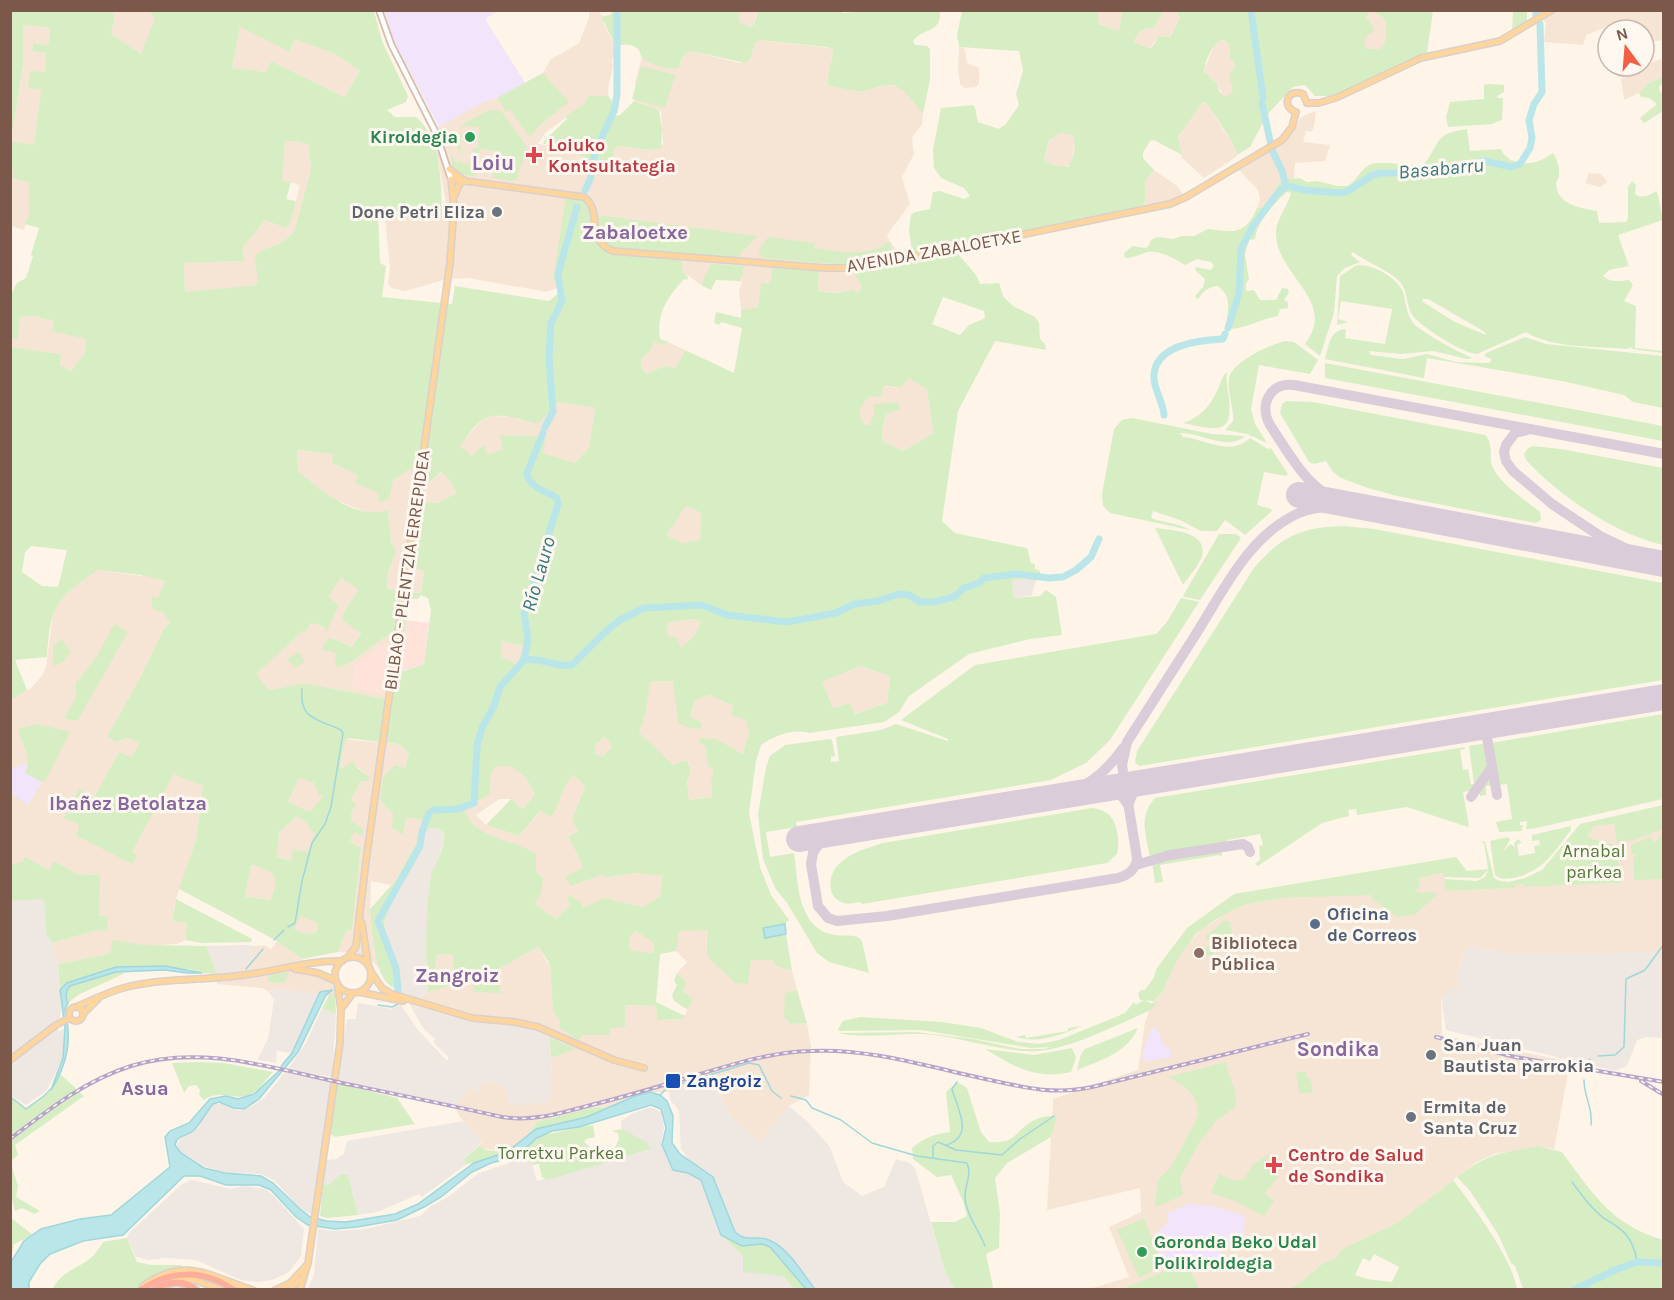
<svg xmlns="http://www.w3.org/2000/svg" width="1674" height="1300" font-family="Karla,sans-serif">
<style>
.residential{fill:#f6e5d5}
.commercial{fill:#ffe3db}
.industrial{fill:#efe7e1}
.education{fill:#f1e4fb}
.green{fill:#d7eec4;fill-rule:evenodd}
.water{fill:#bae6ea;stroke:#9fd7dd;stroke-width:1.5}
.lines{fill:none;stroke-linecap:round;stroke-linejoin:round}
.stream{stroke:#9fd7dd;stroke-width:1.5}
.river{stroke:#bae6ea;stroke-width:7}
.taxiway{stroke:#daccd9;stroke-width:10}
.runway{stroke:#daccd9;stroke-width:26}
.secondary-casing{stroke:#d8bcab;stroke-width:8}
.primary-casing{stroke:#dad0cc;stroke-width:8}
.highway-casing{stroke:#dad0cc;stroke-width:9}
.secondary{stroke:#fff;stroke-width:4.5}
.primary{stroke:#ffd59e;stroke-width:5}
.highway{stroke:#fcae9a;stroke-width:6}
.rail-casing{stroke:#b6a4ca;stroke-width:4}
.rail{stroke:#fff8f0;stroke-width:1.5;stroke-dasharray:4.5;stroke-linecap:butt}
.leisure-dot{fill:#2e9e5b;stroke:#fff8f0;stroke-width:2}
.health-dot{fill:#e0444e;stroke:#fff8f0;stroke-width:2}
.worship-dot{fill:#6b7280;stroke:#fff8f0;stroke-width:2}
.service-dot{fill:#5c6f8a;stroke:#fff8f0;stroke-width:2}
.education-dot{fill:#8d6e63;stroke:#fff8f0;stroke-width:2}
.transit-dot{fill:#1a4fb4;stroke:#fff8f0;stroke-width:2}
.labels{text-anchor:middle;stroke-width:6;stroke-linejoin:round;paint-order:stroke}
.leisure-label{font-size:18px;font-weight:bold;fill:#27864d;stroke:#fff8f0;text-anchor:end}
.health-label{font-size:18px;font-weight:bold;fill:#be3a42;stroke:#fff8f0;text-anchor:start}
.worship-label{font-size:18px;font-weight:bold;fill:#5b616d;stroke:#fff8f0;text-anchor:start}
.street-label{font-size:18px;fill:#7b5849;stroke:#fff8f0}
.park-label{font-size:18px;fill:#537b3d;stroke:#fff8f0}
.service-label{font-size:18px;font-weight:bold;fill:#4e5e75;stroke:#fff8f0;text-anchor:start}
.education-label{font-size:18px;font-weight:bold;fill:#785e54;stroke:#fff8f0;text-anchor:start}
.transit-label{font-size:18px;font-weight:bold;fill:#164399;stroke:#fff8f0;text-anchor:start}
.water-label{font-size:20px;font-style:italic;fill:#3a7981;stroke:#fff8f0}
.neighbourhood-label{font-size:20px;font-weight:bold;fill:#87659e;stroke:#fff8f0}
.quarter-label{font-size:21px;font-weight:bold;fill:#87659e;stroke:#fff8f0}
</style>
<rect width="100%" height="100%" fill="#fef4e8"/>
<path class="residential" d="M103 11H148L156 17 141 54 110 34 115 14Z
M589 11H598L603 16V23L618 50 612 60 613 66 608 88V96H589L583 105 545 133 538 144 581 151 583 161 606 171 609 170 614 150 618 146 651 150 663 144 661 111 634 101 636 79 642 57 659 66 673 69 681 63 685 54 690 51 740 63 750 59 755 43 758 40 831 48 833 52 827 81 829 86 860 92 886 85 897 86 904 91 923 114 922 124 912 137 914 154 902 177 910 204 887 235 890 242 904 258 854 274 862 287 857 294 818 291 819 275 773 267 770 284H761L758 307 745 310H741L739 291 742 282 739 281 743 275 744 269 701 285 683 272 564 290 559 287 547 292 468 278 447 279 405 291 391 288 388 283 390 267 385 218 391 214H442L447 210 439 163 429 132 485 101 497 98 543 73 550 60 579 43 589 18Z
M740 11H759L752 27H747L739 22Z
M1098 11H1122L1119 31 1099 24Z
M1163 11 1177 10 1180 14 1179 20 1169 37 1159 36 1150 48 1133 42 1141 30 1154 28Z
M1369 11H1373L1386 20 1385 44 1379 49H1368L1364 44 1365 36 1374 30 1367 20Z
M1544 11H1663V40L1644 43V30H1619L1617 23 1586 35 1583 45 1544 42 1546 23 1543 19Z
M23 25 50 28 48 45 33 43 32 51 47 53 45 72 28 88 42 89 34 145 11 141 23 67Z
M240 26 291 51 295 39 335 54 360 71 344 97 271 61 266 72 232 68Z
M1221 40 1229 44 1230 57 1235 66 1230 79 1234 84 1233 89 1230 95 1224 97 1215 81 1207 75 1204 70 1214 46Z
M959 47 965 49 967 63 979 68V83L976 87 965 88 960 84 958 70Z
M1661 59 1663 77 1647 84 1639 93 1624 100 1621 79 1625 77 1624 75 1621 76 1620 72 1644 66Z
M1205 102 1211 110 1238 153 1236 157 1204 178 1182 158 1178 138 1198 107Z
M1316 111 1314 127 1311 132 1306 131 1303 142 1330 145 1325 161 1295 163 1294 179 1281 181 1263 207 1257 208 1260 200 1258 190 1238 169 1281 143 1288 137 1301 117Z
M1060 133 1073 135 1075 140 1071 163 1066 167 1048 163 1044 160 1049 140Z
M285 141H298L310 145 311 169 294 232 281 243 262 250 258 285 185 293 184 263 244 261 243 247 265 220 285 228 290 224 300 185 281 180Z
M10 169H14L29 182V215L24 230 11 226Z
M1154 170 1177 186 1182 193 1179 198 1148 207 1146 205 1144 197 1145 181Z
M1589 173 1601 174 1607 182 1600 187 1585 183Z
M32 316 54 321 53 331 86 338 85 353 71 371 60 365 61 354 11 347V339L18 340 20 317Z
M654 341 662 344 668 342 685 350 676 368 664 366 646 374 641 367V359L651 350Z
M908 377 927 389 933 433 903 451 883 442 882 431 886 415 899 404 874 413 871 425H865L859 418V410L863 402 871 396 880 398 883 386 897 388Z
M558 402 595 408 589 449 575 463 542 453 545 436 501 435 504 450 487 454 483 445 472 457 460 446 481 420 494 416 515 417 519 420Z
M297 450 333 454 379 493 378 502 393 481 410 469 429 471 428 483 442 472 448 478 456 493 438 503 424 501 416 568 424 571 421 593 387 589 388 573 396 552 391 542 388 511 378 513 363 511 329 497 298 471Z
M686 506 701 513 700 541 682 543 667 535Z
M146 554 186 556 170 622 163 630 140 678 107 736 115 742 128 738 141 742 132 757 119 752 94 797 79 789 77 823 79 827 75 835 131 853 174 773 203 786 196 840 175 902 172 921 187 923 185 940 177 944 112 948 108 954 58 964 52 943 97 930 99 875 77 874 54 862 49 871 22 863 11 864 10 700 31 688 42 676 46 667 53 613 62 596 98 570 142 576Z
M341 578 360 590 346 608 361 632 352 647 331 637 336 653 348 664 396 628 386 699 304 683 268 690 255 674 303 631H307L310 623H316L324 629 328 597Z
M692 619 701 622 698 631 691 640 680 647 668 638 667 623Z
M501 641 526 646 516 665 502 657Z
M860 666 890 676 887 703 854 714 850 703 833 708 822 682Z
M674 681 678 722H701L690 717 695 700 710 695 733 706 731 715 746 719 749 733 743 754 717 739 705 745 708 766 715 770 711 780 712 797 689 800 687 780 691 771 688 761 673 765 639 732 646 712 649 682Z
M605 737 612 747 602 757 595 753 596 744Z
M346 738 351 740 398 744 409 753 405 768 396 765 380 800 393 814 403 835 407 817 422 820 419 838 396 880 391 885 371 881 370 909 374 952 379 968 369 958 356 953 338 952 346 931 352 929 361 848 350 841 354 831 351 821V813L356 804 351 800 365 774 359 768 348 766 343 768 340 765Z
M497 765 511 766 526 778 535 794 523 809 511 799H499L476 815 486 825 519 836 541 811 551 817 556 811 563 787 574 774 585 786 572 820 578 832 568 836 583 867 571 885 604 874 606 878 634 873 662 876 660 896 643 907 605 898 584 907 581 902 573 899 571 904 556 919 534 904 541 894 467 818 465 809 490 794 491 772Z
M299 777 314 783 317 790 325 794 310 812 288 802Z
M298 816 311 826 316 834 307 852 291 861 277 857 279 832Z
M1663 817 1664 947 1660 952 1566 955 1508 954 1468 946 1457 971 1459 988 1441 997 1442 1035 1570 1062 1554 1149 1538 1146 1494 1154 1475 1163 1399 1222 1342 1249 1335 1259 1322 1264 1301 1282 1289 1289H1089L1129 1277 1109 1227 1141 1212 1140 1188 1047 1210 1053 1099 1138 1070 1145 1023 1152 1003 1162 993 1179 957 1187 946 1202 929 1231 911 1244 905 1282 898 1306 897 1383 885 1444 873 1445 891 1515 888V885L1525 884V887L1620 883 1618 853 1625 851V845H1617L1587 837 1593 826 1614 824 1628 840Z
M251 865 269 869 273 874 276 885 270 900 245 897Z
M300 916 313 919 318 923 317 932 304 934 293 929Z
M708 929 706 945 735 983 751 960H774L776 966 792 971 797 990 785 993 790 1024 807 1023 811 1046 809 1095 789 1106 759 1143 730 1115 719 1093 706 1080 669 1092H650L635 1096 610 1108 593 1107 536 1122 530 1134 507 1152 481 1148 479 1146 482 1142 459 1116 455 1106 469 1089 478 1092 482 1083 493 1082 507 1090 509 1107 552 1081 551 1058 574 1049 550 1037 529 1029 471 1022 410 1005 401 994 418 998 428 992 449 986 435 975 437 954 453 955 472 981 501 993 497 970 538 947 550 967 553 1013 582 1035H609V1028L624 1005 656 1006 657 1020 683 1019 693 999 683 991 687 983 677 973 687 962 676 951 678 931Z
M636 930 654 943 653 953 629 950 630 937Z
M277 941 302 959 307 967 330 974 335 994 327 996 277 989 269 992 263 988 217 984V974L233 973 251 959 255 946 264 945 271 949Z"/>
<path class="commercial" d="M405 620 429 623 424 664 403 671H400Z
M388 644 392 647 384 694 353 688 354 666 382 645Z"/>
<path class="industrial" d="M1025 578 1036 581 1032 593 1033 595 1014 598 1012 580Z
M429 828 439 829 444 833 445 840 430 879 426 963 428 992 418 998 401 994 399 970 385 930 384 922 397 892 418 853H421L424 834Z
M44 898 46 934 52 943 58 965 61 1009 58 1032 65 1028 63 1058 52 1080 46 1091 26 1105 12 1096 11 1093 10 901Z
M246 945 255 946 251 959 246 966 240 967V970L233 973 217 974 206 946Z
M1468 946 1508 954 1660 952 1663 948V1038L1646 1037 1637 1040 1627 1066 1614 1071 1446 1030 1441 997 1449 991 1459 988 1457 972Z
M277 989 319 994 292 1053 277 1051 276 1063 257 1060 268 1039 274 1000 269 992Z
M358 1003 392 1009 400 1004 418 1030 447 1061 449 1058 433 1042 435 1039 423 1028 410 1005 471 1022 529 1029 550 1037 552 1081 549 1102 509 1107 507 1090 493 1082 482 1083 478 1092 469 1089 455 1106 337 1080 347 1019H356Z
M322 1008 336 1014 332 1077 288 1069 306 1043Z
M285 1072 332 1081 311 1215 299 1207 274 1180 261 1174 224 1172 204 1166 181 1152 177 1146 181 1137 192 1133 200 1126 202 1118 214 1104H224L240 1111 252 1106 265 1097Z
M706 1080 719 1093 730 1115 759 1143 789 1106 809 1123 830 1147 843 1182 862 1196 884 1187 896 1159 910 1163 915 1168 944 1269 954 1289H815L780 1246 755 1238H742L738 1235 735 1232 713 1177 692 1163 681 1149 679 1110 670 1100 669 1092Z
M651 1107 661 1112 664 1127 661 1146 673 1170 688 1173 701 1180 721 1235 743 1256 783 1276 794 1289 307 1290 314 1275 318 1229 334 1231 366 1229 420 1216 431 1206 448 1197 479 1173 504 1165 529 1154 537 1181 649 1150 622 1131 621 1121 633 1113Z
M464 1121 482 1142 463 1160 467 1164 422 1197 419 1194 377 1212 358 1215 348 1175 341 1174 328 1185 323 1184 327 1160 336 1159 344 1154 347 1141Z
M191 1180 231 1189 244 1186 265 1189 273 1195 304 1229 301 1256 289 1272 272 1280 257 1282 241 1280 196 1260 166 1258 148 1260 136 1257 127 1238 129 1233 181 1185Z"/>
<path class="education" d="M384 11H498L485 19 525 83 497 98 485 101 439 127 391 36Z
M23 764 29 766 26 773 42 782 28 805 11 793V769Z
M1152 1028 1157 1029 1165 1047H1169L1171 1050V1057L1148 1061 1142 1058 1145 1045Z
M1189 1204 1213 1206 1245 1216 1243 1242 1220 1251 1228 1262 1198 1258 1184 1260 1162 1268 1156 1234 1169 1221 1166 1214Z"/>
<path class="green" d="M103 10 115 14 111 34 141 54 155 18 148 11H374L382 41 408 96 406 102 387 110 395 117H416C442 139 441 183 442 214L378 212 380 263 386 266 382 297 452 304 455 286 549 301 562 290V282L553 280 566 196 584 200 590 214 757 236 738 257 680 253 683 272 688 277 687 280 684 279C668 297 656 313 660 339L668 342 662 345 654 341 651 350 641 359V367L646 374 664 366 676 368 685 350 734 373 742 328 721 322 719 325 714 323 716 312 741 318V310L758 307 761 283 770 284 773 266 819 270 818 291C829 292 842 295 852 289L857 293 862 287 849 265 763 258 758 251 768 237 815 243 814 248C839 252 869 258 890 241L894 257 903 264 908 260 958 254 976 275 980 284 999 283 1003 296 1013 306 1035 317 1039 323 1040 339 1045 344 1046 350 995 341 958 411 942 521 955 533 1027 548 1031 563 1035 564V569L1040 571V577L1036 581 1025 578 1012 580 1014 598 1040 596 1046 590 1056 597 1062 635 1030 639 969 654 909 696 899 712 884 722 809 733C792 728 774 736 761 745L756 761 749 813 760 867 771 895 789 920 785 924 764 928 766 938 786 934 792 971 776 966 773 960H751L748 984 735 983C714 957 703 970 708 930L679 931 676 951 660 954 656 1002 685 1016 683 1019 657 1020 656 1006 625 1005V1027L610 1028 609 1035H582L579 1041 560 1028V1020L553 1013 550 967 548 961 538 947 497 970 501 993 474 992 472 981H454L453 955 437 954 435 974 449 975V986L428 992C425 956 426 918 430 881 432 865 447 849 444 833L439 829 429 828 424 834 421 853H418L397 892 384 922 385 930 399 970 400 991C398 989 395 988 392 987 373 976 372 928 370 909L396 880 419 838 422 820 407 817 403 835 392 827 393 814 380 800 383 777 396 765 405 768 409 753 398 744 346 738 340 765 343 768 353 761 355 766 370 778 367 781H361L351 800 356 804 351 813V821L364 829 362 836 354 832 350 841 361 848 352 930 346 931 338 952 302 959 277 941 179 889 196 840 203 786 174 774 132 852 137 856 132 864 75 835 79 827 77 823 64 818 79 789 94 797 119 752 132 757 140 742 128 738 115 742 107 736 140 678 163 630 170 622 162 612 153 609 151 599 153 596 158 598 165 581 142 575 98 570C55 600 51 604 47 657L15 660 27 690 11 700V347L61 354 60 365 71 371 85 353 86 339 52 331 54 321 32 316 20 317 18 340 11 339V294L17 283 26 278 33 256 31 255 39 228 25 224 29 215V182L12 178 14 170 11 169 10 11ZM23 25 50 28 48 45 33 43 32 51 46 53 45 72 30 71 28 88 41 90 34 145 11 141 23 66ZM240 27 290 52 295 39 335 54 360 71 344 97 271 61 266 72 232 68ZM285 141H298L309 145 311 169 294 232 281 243 262 250 255 256 258 285 185 292 184 263 244 261 243 247 265 220 285 228 290 224 296 201 286 199 291 182 282 180ZM943 297 984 311 985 318 969 325 960 335 932 324ZM908 378 927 389 933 433 903 451 883 442 882 431 886 415 893 411 900 410 899 404 890 402 873 405 874 413 870 425H865C856 413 860 404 871 396L881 398 883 386C896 385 900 393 908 378ZM558 402 595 408 589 448 575 463 543 453 546 436 500 435 503 450 487 454 484 444 472 456 460 446C467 438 474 425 482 420 498 410 521 420 538 424ZM297 450 333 454 332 463 358 475 355 483 379 493 378 502 389 499 393 481 410 469 429 471 427 484 441 472 448 478 456 493 438 503 424 501 415 568 424 571 421 593 387 589 388 573 396 552 391 542 388 510C354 520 322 491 298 471ZM686 506 701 513 700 540 682 543 667 535ZM31 546 67 550 58 587 42 586 22 572 25 552ZM341 578 359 590 346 608 342 620 361 633 352 647 330 637 321 649 336 653 335 668 348 664 396 629 386 699 304 683 269 690 256 674 303 631H307L310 623 313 625 316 623 327 630 339 605 328 597ZM421 595 428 598 431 610 424 664 404 671H400L408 599H418ZM692 619 701 622C697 634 691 641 680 647L676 637H668L667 623ZM501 641 526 646 516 664 502 657ZM860 666 890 676 887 703 855 714 850 703 833 708 822 682ZM673 681 678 722 686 727 701 729V722L690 717 695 700 710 695 733 706 731 715 746 720 749 733 743 754 717 739 699 738 700 743 705 746 708 766 714 770 711 780 712 797 689 800 687 781 691 771 687 760 673 765 639 732 646 712 650 682ZM605 737 612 747 602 757 595 753 596 744ZM497 766H511L526 778 535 794 523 809 511 799 486 825 519 836 540 811 551 817C563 803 558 790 574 775L585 786 572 820 578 832 568 836 583 867 565 877 571 886 604 874 605 878 634 873 662 876 660 896 643 907 605 898 584 907 581 902 568 895 567 900 571 904 556 919 535 904 541 894 543 879 536 871V854C514 839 470 838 465 809L490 794 491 772ZM299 778 314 783 319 795H324L310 812 288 802ZM298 816 310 826 309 828 315 834 307 852 293 849 291 861 277 857 279 832ZM251 865C274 870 281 876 270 900L245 897ZM300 916 318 923 317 932 304 934 294 929ZM636 931 654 943 653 953 629 950 630 937Z
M839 10 843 13 884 10 940 11C942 34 921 28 913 41L915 45 927 46 930 49V80L923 114 904 91 894 85H886L860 92 829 86 827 81 833 52 832 49 827 47 760 40 755 43 750 59 746 63 690 51 685 54 678 68C669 71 649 64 642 57 640 55 640 51 638 49 632 43 622 45 616 46L602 19 603 16 610 15 614 11H740L739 22 751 27 754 24 759 11Z
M962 11H1098L1099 24 1119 31 1122 11H1163L1154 28 1141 30 1133 42 1150 48 1153 46 1159 36 1170 37 1180 18 1177 11H1433L1427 53 1394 67 1334 96H1315L1305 85 1293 87 1267 115 1250 147 1237 155C1237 147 1212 110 1205 102L1202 103 1178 137 1182 155 1154 140 1150 141 1143 153V158L1154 170 1145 181V204L1142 206 963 243 957 245 959 254 912 251 909 230 911 215 915 212 930 209 933 192 940 191 964 199 970 196 964 188 941 178 934 168 933 150 941 108 973 105 975 108 978 122 999 129 1006 124 1019 105 1016 94 1023 71 1019 51 959 47 957 35ZM1373 11 1386 20 1385 44 1379 49H1368L1364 44 1366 36 1374 31V28L1367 18 1369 12ZM1223 40 1229 44 1230 57 1235 66 1229 76C1231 85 1235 86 1230 95L1224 96 1219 91 1217 83 1204 72C1205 61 1212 43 1223 40ZM1060 133 1073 135C1076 144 1074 159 1068 167L1054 165 1044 160 1049 140Z
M1513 11H1527V21L1512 30Z
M641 66 675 75 665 108 632 99Z
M543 73 569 102 542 123 530 137 510 110 507 112 497 98Z
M1663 77V85L1659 86 1660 92 1663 94V111L1644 123 1640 118 1657 104 1649 98 1641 97 1639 93 1647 84Z
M1488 84 1504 85V92L1497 96 1498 98H1503L1502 120 1492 124 1448 127 1446 117 1450 102 1484 99V85Z
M589 96H608C614 101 612 106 612 113L615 116 620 115 634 101 659 110 662 129 661 148 651 150 618 146 614 150 610 169 605 171 585 166 579 148 565 143 544 144 543 142 567 119 566 116 583 105Z
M496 110 501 111 527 146 517 178 513 181 493 178 498 151 479 149V155L473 154V148H478L479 127 462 126 460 153 466 155H460L456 144H460L461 125 487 111Z
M1467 129 1470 151 1501 149C1505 161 1523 166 1535 162 1541 161 1548 156 1553 153 1557 159 1560 168 1559 176 1558 180 1556 180 1556 185 1558 205 1581 208 1597 211L1599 223 1626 222 1628 218V187L1632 181 1636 185 1635 194C1642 199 1649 196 1656 191L1658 195 1663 220 1618 235 1629 266 1609 270 1603 276C1611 283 1620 281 1629 280L1633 285 1624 301 1636 306 1635 348 1663 351V353L1632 349 1631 347 1627 349C1596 346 1553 349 1526 332L1477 354C1464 354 1417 325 1411 313 1406 303 1408 291 1400 282 1390 271 1366 262 1353 252L1351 255 1360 262 1345 268 1337 276 1334 313 1320 356 1305 344C1339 299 1273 275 1276 230 1277 219 1287 206 1290 196L1291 193 1287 192C1273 204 1258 220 1255 239L1249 240 1245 254 1249 280 1246 283V291L1254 290 1260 300H1276L1282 288 1288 289 1289 293 1284 300 1288 302V308L1280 309 1278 316C1262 319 1249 327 1233 329L1227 323C1227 306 1233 299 1218 286 1209 286 1203 292 1198 299L1195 296 1203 287 1205 279 1195 270 1196 267 1211 270 1214 266 1211 262 1197 259 1185 265C1176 259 1159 250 1148 252 1140 254 1134 258 1125 258L1124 253 1133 246 1144 248 1148 247 1151 240 1158 237 1173 239 1181 236H1194L1208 229C1234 232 1245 236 1257 208L1263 207 1281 181 1287 179 1300 178 1307 182 1317 181 1338 186H1348C1356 180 1361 170 1369 165 1378 160 1410 166 1423 165 1442 144 1431 134 1467 129ZM1422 299H1428L1485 332 1486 335 1455 322 1423 302Z
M451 156H453L456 163 461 161 465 164 476 161 475 177 462 174 453 169Z
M711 264 744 266 743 275 739 281 716 280 711 290 701 285Z
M1357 265C1372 264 1397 277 1403 292 1406 303 1406 313 1413 323 1423 333 1459 353 1473 358L1467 359 1433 351 1401 354 1369 351 1371 355 1403 359 1427 354 1456 362 1488 363 1491 362V359L1484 356 1486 353 1525 337 1546 344 1663 356V408L1633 402 1624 395 1562 381 1427 358 1424 378 1325 359C1329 346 1329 330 1346 329L1345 338 1385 344 1392 309 1341 301 1338 319 1348 322 1337 325 1340 276Z
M1285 341 1294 342 1318 360 1310 374 1259 365 1251 409 1255 424 1267 443 1247 434 1225 430 1233 421C1234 407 1227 393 1229 379 1230 363 1271 344 1285 341Z
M1325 363 1663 426V441L1325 378Z
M1227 372C1224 387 1240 426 1217 428 1206 429 1194 425 1183 423 1201 417 1210 406 1218 389 1221 383 1221 377 1227 372Z
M1287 401 1313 402 1485 435C1495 444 1487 459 1494 470 1504 487 1525 500 1540 512L1541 520 1535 523 1397 496 1368 488 1341 478 1333 472 1326 461 1314 464 1309 462 1280 413 1282 404Z
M1132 418 1212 434 1245 436C1227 452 1201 432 1180 433L1183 437C1206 439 1230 457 1250 438L1268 449 1271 448 1288 474 1286 476 1264 472 1257 505 1271 509 1272 511 1245 535 1225 520 1217 531H1201L1180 520 1153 511 1151 518C1164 523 1180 523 1190 530L1110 513 1103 506 1102 494 1114 429 1122 420Z
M1533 446 1561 449 1663 468V545C1615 534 1559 496 1526 460L1524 454 1528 448Z
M1345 526 1374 529 1663 583V680L1139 766 1135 762 1137 751 1254 568C1282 535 1303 527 1345 526Z
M1155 528C1169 530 1209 531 1202 556 1199 566 1189 576 1183 585Z
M1219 534H1236L1241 538 1200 600 1185 597 1183 596Z
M1181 598 1199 602 1110 740 1086 763 1051 780 796 822 797 827 766 832 770 857 794 853C798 881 797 925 830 934 839 937 849 934 858 937L862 941 869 973 829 962 817 953 787 903 775 888 763 859 758 815 766 767 770 756 785 745 830 739 832 740 835 756 831 757V762L839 761 836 737 881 730 896 724 948 741V739L901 720 975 665 1156 634 1167 622Z
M115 624 128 632 78 720 75 721 64 718 76 697V683L97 656 113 626Z
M62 639 71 653 63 662 53 666V646Z
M299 652 305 662 295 668 287 659Z
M1663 714V799L1532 829H1526L1527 821 1520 822V825H1523L1522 831 1499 832 1496 822 1512 819 1507 784 1498 785 1491 743Z
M38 724 70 732 45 781 42 782 25 773C32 760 24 745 18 733L20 728Z
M1487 743 1491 767 1475 790 1463 792 1469 826 1468 827 1407 807 1357 815 1356 809 1348 810 1349 816 1322 823 1258 866 1255 864 1260 860 1259 846 1263 845 1260 834 1228 840 1226 844 1150 857C1146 834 1138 817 1155 798L1465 747V749L1460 750 1463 770 1468 769 1471 784H1474L1469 746Z
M1492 771 1494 785 1486 786V795L1480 796 1479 790Z
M1663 805V829L1631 841 1629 840 1626 843H1617L1614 824 1594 826 1587 837 1617 845H1625L1624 853V851L1618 853 1621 883 1525 887 1524 884 1516 885 1515 888 1445 891 1444 879 1477 881 1485 877 1488 870 1480 878 1444 877 1443 873 1419 878V889L1415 888 1418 893 1436 892V896L1414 915 1398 917 1372 899V895L1282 898 1244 905 1231 911 1210 923 1196 934 1179 957 1162 993 1154 1001 1140 1000 1138 994 1141 990H1145L1153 979 1157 968 1187 928 1234 894 1456 857 1467 871 1488 869 1484 843 1480 842 1485 841 1494 878 1500 881 1509 882 1525 878 1542 870 1580 824Z
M1092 808C1116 810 1121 833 1117 854L1107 863 862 904 860 902C854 903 847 905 841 902 825 895 829 872 840 863 851 852 868 848 883 843Z
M1571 826V830C1553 853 1544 871 1513 878 1506 879 1500 880 1495 875L1490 841 1508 837 1510 840 1503 852 1510 844 1515 847 1514 843 1518 839 1522 843 1517 844 1519 856 1535 853 1534 846 1540 845 1539 840 1532 841V835Z
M1663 834V879L1634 880 1633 858 1636 855 1631 853V845L1651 837 1654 842 1659 840 1658 836Z
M1221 849 1222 857 1219 855 1160 865 1163 882 1155 883 1152 861Z
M25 857 49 870 54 861 77 874 100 875 99 916 108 917 107 931 97 930 52 943 46 934 44 899 11 901V864L22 862Z
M176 899 252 939 251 942 202 943 185 940 187 923 172 921Z
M1224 921H1227L1230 923 1234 950 1221 951 1216 948 1212 958 1202 954 1203 950 1212 943 1205 937Z
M114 940 143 945 206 946 217 974 202 973 189 969 116 967 67 983 60 990 58 964 108 954 112 948 111 942Z
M116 972 125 973 78 995 68 1003 66 994 70 986Z
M289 972 285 982 271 983 267 980 270 975Z
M677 973 687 983 683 991 693 999 688 1010 674 1001 672 995 677 985 674 981Z
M797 990 807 1023 790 1024 784 1016 785 993Z
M330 994H335L336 1014 322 1008Z
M1144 1000 1153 1004 1157 1001 1154 1007 1147 1012C1113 1026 1062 1054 1026 1051 991 1049 957 1036 922 1034 900 1033 857 1039 839 1033L916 1032 973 1039 1021 1049H1044L1051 1047 1031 1048 921 1030 839 1031 838 1029 843 1021 860 1017 942 1022 981 1028 1018 1042 1039 1044 1059 1040 1116 1017 1125 1013 1134 1002 1136 1005Z
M1082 1026C1060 1035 1040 1044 1016 1037L1025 1035 1026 1038 1068 1031V1028Z
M1138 1028C1128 1052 1100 1061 1077 1070L1081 1054 1085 1049Z
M550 1037 575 1049 551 1058Z
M1072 1048 1076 1058 1071 1072C1035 1080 1015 1067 985 1049L1034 1055Z
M197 1062 224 1063 273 1072C267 1078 260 1089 253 1093 235 1103 222 1088 204 1100L199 1095 200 1090 196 1085 189 1086 184 1093 172 1063Z
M1226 1062C1228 1078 1240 1092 1235 1107L1216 1121 1201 1140 1180 1178 1183 1195 1156 1207 1155 1205 1158 1180 1173 1164 1198 1116C1199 1095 1185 1085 1168 1077Z
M57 1071 84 1096 15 1145 18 1155 11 1161V1101L12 1098 26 1109 50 1092Z
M1306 1071 1307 1078H1310L1313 1092 1299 1094 1296 1073Z
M957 1082 967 1088 981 1132 989 1142C1018 1145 1016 1127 1037 1119 1043 1116 1051 1116 1057 1115L1051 1137 1007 1163 995 1178 1000 1213 999 1248 986 1254 993 1287 991 1289H954L944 1269 931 1222H955L967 1216 963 1201 951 1175 937 1177 913 1159 912 1148C924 1138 934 1134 950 1132L946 1092Z
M337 1083 397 1098 415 1124 335 1137 330 1134Z
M593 1107 610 1108 587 1117 536 1129 530 1134 536 1122Z
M593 1125 595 1137 586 1139 584 1142 606 1160H609L619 1139 618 1133 612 1131 622 1129 646 1142 651 1149 547 1180 542 1177 539 1164 532 1165 528 1152 522 1151 543 1135Z
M479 1146 486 1150 507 1152 474 1163 467 1164 463 1160Z
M1538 1146 1562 1152C1592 1193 1612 1225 1663 1240V1289H1523L1515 1266 1511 1263 1499 1236 1487 1217 1470 1191 1457 1177C1488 1153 1501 1153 1538 1146Z
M1267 1155 1270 1156 1265 1163 1279 1176 1265 1193 1274 1201 1264 1216 1235 1201 1211 1193 1219 1174 1232 1180H1243L1253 1165Z
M11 1164 18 1186 16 1197 40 1211 34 1214 22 1208 15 1211 11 1195Z
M341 1174 348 1175 358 1215 327 1218 320 1216 323 1184 328 1185Z
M1453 1180C1473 1206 1512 1258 1517 1289H1289L1301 1282 1322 1264 1335 1259 1342 1249 1399 1222ZM1374 1254 1399 1267 1392 1282 1367 1279 1355 1275 1363 1258 1370 1261Z
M11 1218 33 1235 14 1244 11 1256Z
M1144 1218 1159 1256 1156 1260 1159 1269 1139 1278 1117 1230Z
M721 1235 742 1245 762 1244 770 1247 806 1289H794L783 1276 743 1272V1256Z
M127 1238 137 1262 151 1265H181L182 1268C164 1272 149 1277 135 1289L52 1290C62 1269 80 1269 94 1255 98 1251 100 1246 103 1242Z
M1199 1262 1206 1263 1194 1268 1192 1275 1199 1288 1204 1289 1125 1288 1185 1263Z"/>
<path class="water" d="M785 924 786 934 765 938 763 928Z
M165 966 202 973H188L164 970 116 972 70 986C65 992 65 997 68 1003L65 1009C72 1040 68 1063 51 1090L63 1058 65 1028 60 990 67 983 116 967Z
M333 990 326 995 298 1052 259 1099 244 1109 234 1108 219 1102 213 1104C206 1112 201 1124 193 1131 186 1137 177 1134 175 1145L181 1153 204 1168 225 1173 261 1176 273 1183 299 1208 310 1217 327 1221 346 1222 395 1214 418 1204 474 1163 507 1152 536 1129 587 1117 635 1096 650 1092 660 1095 667 1101 673 1116 672 1143 680 1154 713 1177 735 1232C745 1242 754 1236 766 1239 787 1245 802 1273 815 1289H806L770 1247 762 1244 742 1246 721 1235 701 1180 688 1173 673 1170 662 1145 666 1128 661 1109 651 1105 579 1127 552 1131 537 1138 517 1156 491 1163 472 1172 441 1197 424 1207 397 1220 357 1227 335 1229 308 1225 296 1217 271 1190 259 1185H226L200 1176H184L123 1235 83 1241 50 1254 40 1264 29 1282V1289L11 1290V1262L24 1241 41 1229 80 1219 111 1215 170 1167 165 1137 170 1131 189 1123 210 1099 226 1096 238 1099 254 1094 279 1071 282 1065 292 1053 320 992Z"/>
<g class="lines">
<path class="stream" d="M288 927 295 923 302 881 312 843 325 824 331 807 343 733 341 730C318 719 299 720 302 689
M274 940 284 930
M246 969 263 949
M378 1005 392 1007 398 1004
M1598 1056 1615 1055 1624 1047 1626 979 1645 970 1664 944
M1587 1063 1590 1059
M1584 1080C1584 1098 1593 1106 1591 1125
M660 1095 667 1088 749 1063 759 1065 772 1091 781 1098
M791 1096 806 1100 812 1108 841 1120 872 1143 917 1156 967 1163C972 1175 965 1185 965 1196 965 1213 979 1230 985 1246
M10 1100 12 1098 26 1109 44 1096 51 1089
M947 1145C975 1135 957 1109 952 1089L957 1082
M933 1158V1146L938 1142 956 1150 1002 1155 1020 1139 1054 1116
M1572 1182C1581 1194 1589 1206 1600 1215 1605 1220 1611 1222 1616 1226 1629 1234 1635 1248 1637 1262"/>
<path class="river" d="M1251 10 1263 97
M1536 15V10
M1262 103 1272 150 1282 171 1286 186
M1292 187 1303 190 1340 193 1348 191 1373 175 1381 173H1427L1485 161 1511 167 1520 164 1530 148 1532 138 1529 120 1534 104 1542 92 1540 24
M585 190 590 180 595 152 614 111 617 95V10
M1228 328 1239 293 1241 249 1253 226 1278 193 1286 186
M1164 415C1163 402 1155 391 1154 379 1152 345 1199 340 1223 339L1225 334
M545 427 553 412 549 359 551 323 562 301 558 274 577 207
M524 660C540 657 556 668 572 665L605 632 620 620 644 608 702 605 727 615 787 622 836 613 854 604 878 601 899 594 909 595 920 602H934L954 597 964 588 979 583 984 578 1016 574 1049 578 1063 577 1076 570 1091 557 1099 539
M398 991 396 968 378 921 420 846 422 832 429 813 433 810 458 809 474 803 477 746 482 728 494 706 500 687 524 660 528 638 524 614 558 504 557 498C546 491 528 487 527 473L543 433
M1574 1290 1615 1270 1637 1262 1664 1263"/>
<path class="taxiway" d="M1527 430 1515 433 1506 445 1504 452 1506 461 1513 471 1552 504 1600 536 1629 550 1664 562
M1347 504C1310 494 1290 455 1270 425 1259 406 1269 382 1294 385L1664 454
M1485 726 1497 795
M1100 790C1114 789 1121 793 1128 805
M1054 797C1085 789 1105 774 1123 748
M1471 797 1492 767
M1129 803 1134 790 1147 782
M832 834 818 845 813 853 811 864 818 906 828 918 837 921 887 916 1118 878C1128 875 1136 870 1137 858L1122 765 1127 742C1150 706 1173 670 1196 634 1224 590 1249 535 1299 513 1324 502 1355 508 1381 511
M1136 865 1170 855 1243 844 1248 847 1250 852"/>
<path class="runway" d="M1299 495 1664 564
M799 839 1664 697"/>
<defs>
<path id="secondary" d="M379 10 391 44 436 133 451 179"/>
<path id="primary" d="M1307 103H1319L1338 97 1421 58 1500 41 1552 10
M1296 112C1281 107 1287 88 1303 94L1307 103
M449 169 461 178
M455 195 458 187 464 180
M362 923 368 964
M335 975a18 18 0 1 1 36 0a18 18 0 1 1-36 0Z
M348 957 356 946 366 861 450 263 454 207 451 179 584 197C604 212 584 240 613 251L825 268H853L1006 238 1170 204 1186 197 1282 140 1292 127 1296 112
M295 969 318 973 336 981
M371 972 382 988 392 994 472 1018 515 1022 538 1027 614 1060 644 1068
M359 992 403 1001
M69 1014a7 7 0 1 1 14 0a7 7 0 1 1-14 0Z
M76 1007C92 1000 106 993 123 988 165 977 208 981 251 974 280 970 312 960 342 961
M341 1009 353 993
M84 1013 98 999
M10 1060 56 1025 70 1018
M175 1278 195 1280 221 1290
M143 1286C185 1255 211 1277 253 1290
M275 1290 290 1283 307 1265
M290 1290 298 1279
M300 1290 308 1263 340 1043 341 1009 337 983"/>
<path id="highway" d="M141 1290C169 1270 205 1269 233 1290
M153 1290C167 1282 183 1279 196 1290"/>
</defs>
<use href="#secondary" class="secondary-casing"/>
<use href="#primary" class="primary-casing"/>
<use href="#highway" class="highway-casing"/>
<use href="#secondary" class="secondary"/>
<use href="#primary" class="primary"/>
<use href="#highway" class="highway"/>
<defs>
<path id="rail" d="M1436 1037 1515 1057 1664 1082
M1641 1081 1664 1095
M10 1139C48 1110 84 1081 131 1066 201 1044 272 1068 342 1083 395 1094 449 1105 502 1117 533 1122 561 1113 591 1105 628 1096 664 1085 700 1074 737 1063 772 1052 811 1051 871 1048 932 1068 990 1080 1026 1088 1055 1095 1092 1087L1308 1034"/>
</defs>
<use href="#rail" class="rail-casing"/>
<use href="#rail" class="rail"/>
</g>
<g class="leisure-dot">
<circle cx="470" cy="137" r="6"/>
<circle cx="1142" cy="1252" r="6"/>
</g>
<g class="health-dot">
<path d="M531 146h6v6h6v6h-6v6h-6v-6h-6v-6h6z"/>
<path d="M1271 1156h6v6h6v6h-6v6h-6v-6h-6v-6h6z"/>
</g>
<g class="worship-dot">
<circle cx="497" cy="212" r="6"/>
<circle cx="1431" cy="1055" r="6"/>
<circle cx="1411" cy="1117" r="6"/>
</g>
<circle class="service-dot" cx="1315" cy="924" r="6"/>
<circle class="education-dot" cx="1199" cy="953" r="6"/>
<rect class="transit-dot" x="665" y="1073" width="16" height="16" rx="3"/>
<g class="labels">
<g class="leisure-label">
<text x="458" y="143">Kiroldegia</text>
<text x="1154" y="1248" text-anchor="start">Goronda Beko Udal<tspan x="1154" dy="21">Polikiroldegia</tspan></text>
</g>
<g class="health-label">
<text x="548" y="151">Loiuko<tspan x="548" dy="21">Kontsultategia</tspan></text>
<text x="1288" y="1161">Centro de Salud<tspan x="1288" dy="21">de Sondika</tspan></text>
</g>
<g class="worship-label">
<text x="485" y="218" text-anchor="end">Done Petri Eliza</text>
<text x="1443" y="1051">San Juan<tspan x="1443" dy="21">Bautista parrokia</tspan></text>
<text x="1423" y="1113">Ermita de<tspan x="1423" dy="21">Santa Cruz</tspan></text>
</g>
<g class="street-label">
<text transform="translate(934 251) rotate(-10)" y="6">AVENIDA ZABALOETXE</text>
<text transform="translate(407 570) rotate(-82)" y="6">BILBAO - PLENTZIA ERREPIDEA</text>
</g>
<g class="park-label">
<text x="1594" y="857">Arnabal<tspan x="1594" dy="21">parkea</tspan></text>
<text x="561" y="1159">Torretxu Parkea</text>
</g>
<g class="service-label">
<text x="1327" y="920">Oficina<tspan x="1327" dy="21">de Correos</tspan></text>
</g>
<g class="education-label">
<text x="1211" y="949">Biblioteca<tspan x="1211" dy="21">Pública</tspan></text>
</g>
<g class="transit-label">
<text x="686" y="1087">Zangroiz</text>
</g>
<g class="water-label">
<text transform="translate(1441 168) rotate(-5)" y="7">Basabarru</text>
<text transform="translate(538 574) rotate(-74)" y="7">Río Lauro</text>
</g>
<g class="neighbourhood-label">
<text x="635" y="239">Zabaloetxe</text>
<text x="128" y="810">Ibañez Betolatza</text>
<text x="457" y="982">Zangroiz</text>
<text x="145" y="1095">Asua</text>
</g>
<g class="quarter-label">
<text x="493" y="170">Loiu</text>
<text x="1338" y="1056">Sondika</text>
</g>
</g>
<rect width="1674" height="1300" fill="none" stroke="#7b5849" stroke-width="24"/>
<g transform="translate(1626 48) rotate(344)"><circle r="28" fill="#fff8f0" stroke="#cab8ad" stroke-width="1.5"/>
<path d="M0-4.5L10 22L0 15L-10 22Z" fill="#f16044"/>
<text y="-9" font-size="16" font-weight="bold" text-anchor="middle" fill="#7b5849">N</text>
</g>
</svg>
